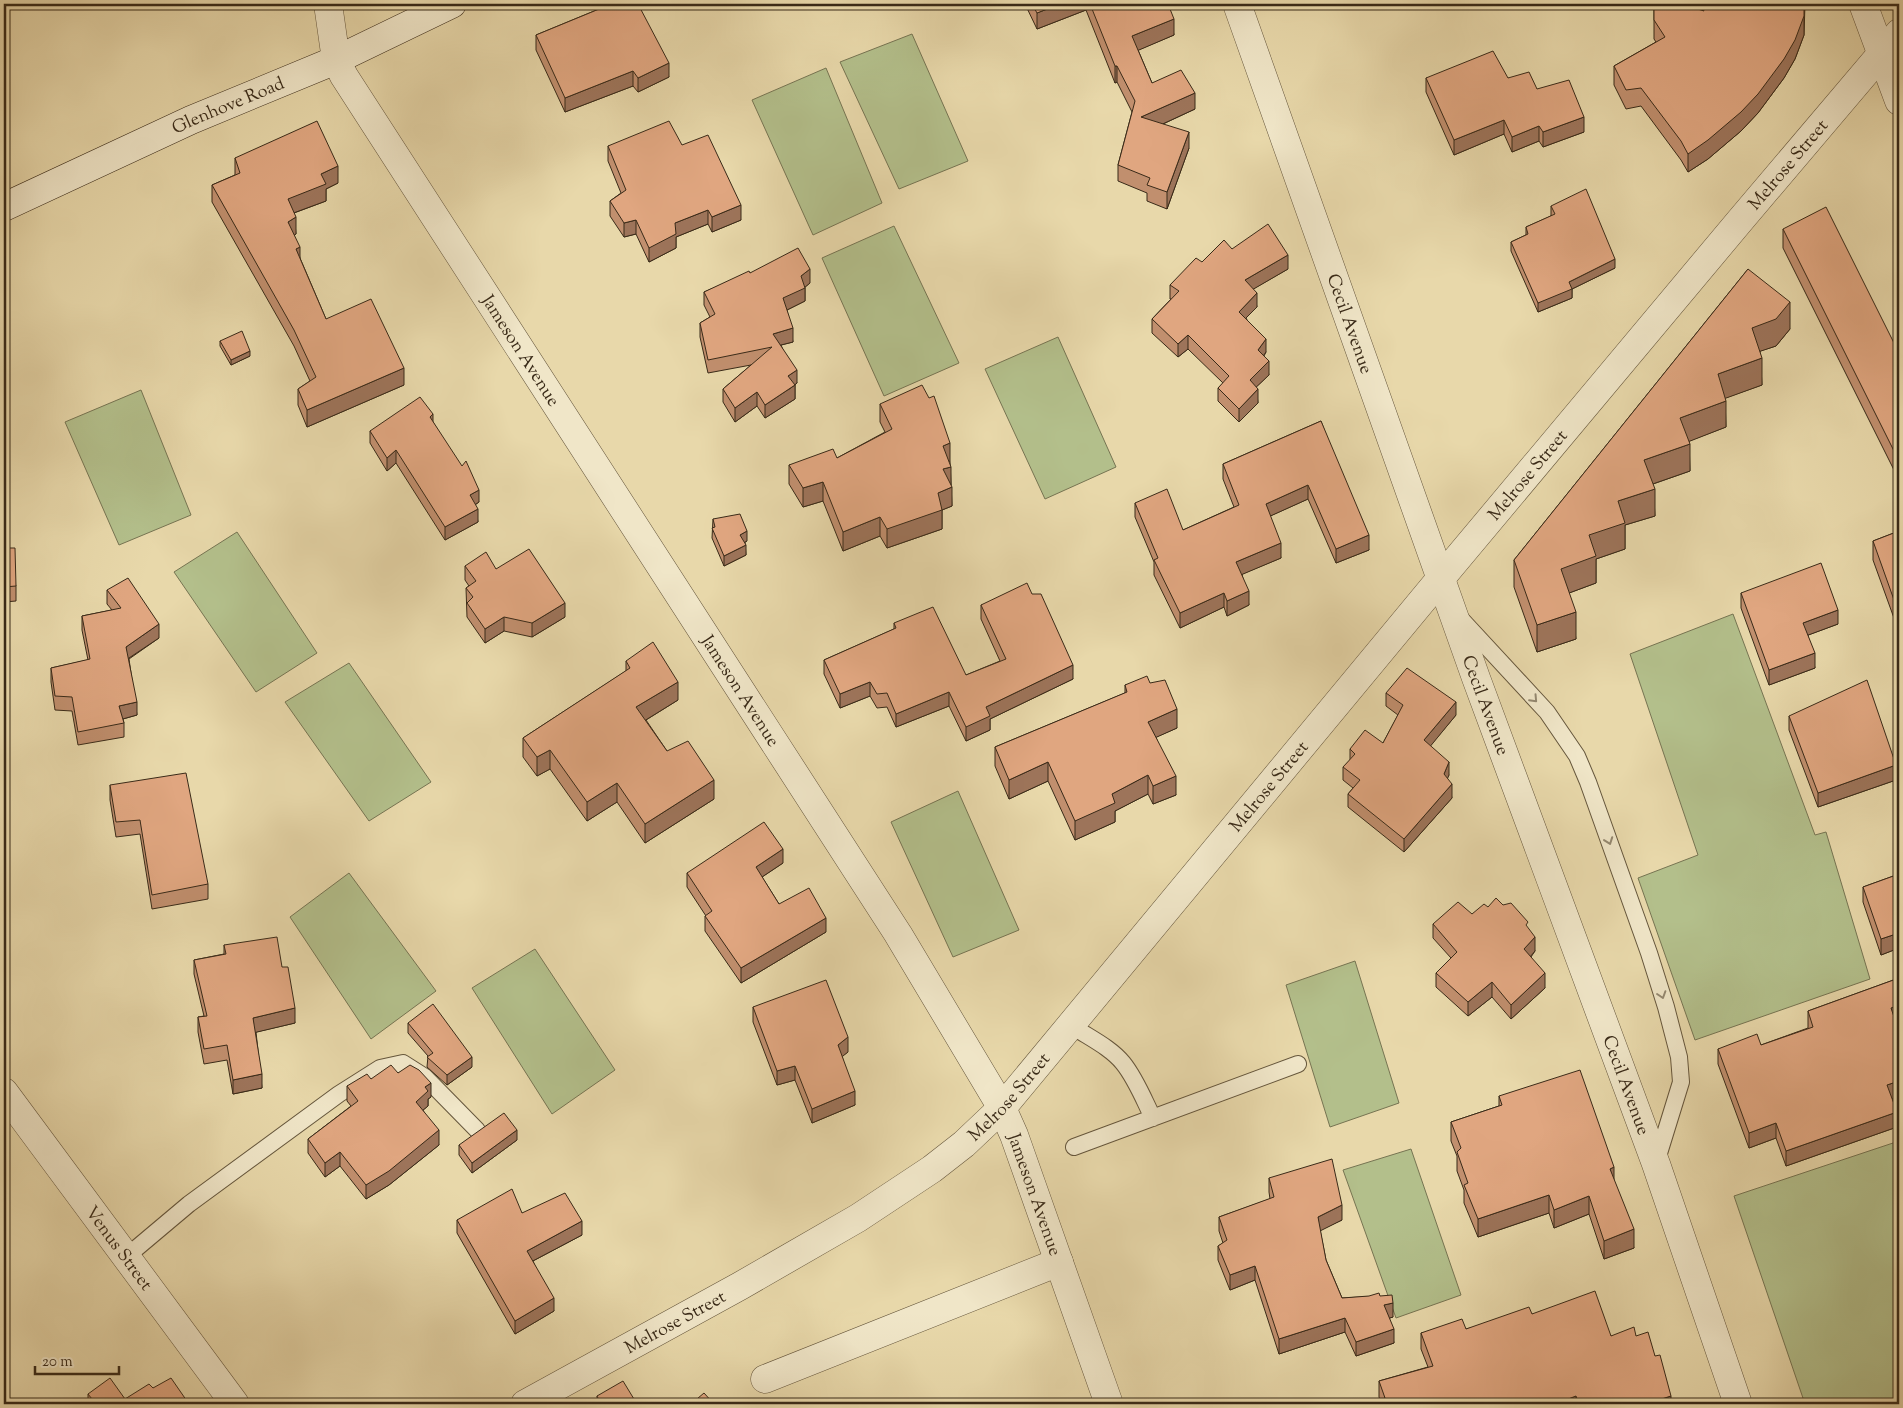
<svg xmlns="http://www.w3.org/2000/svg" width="1903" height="1408" font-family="'Sorts Mill Goudy',serif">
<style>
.green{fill:#b3bf8b;stroke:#767452}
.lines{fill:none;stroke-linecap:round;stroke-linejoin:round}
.service-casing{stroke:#65563c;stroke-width:18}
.minor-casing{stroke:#65563c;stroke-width:29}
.tertiary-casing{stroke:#65563c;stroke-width:29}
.secondary-casing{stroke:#392a18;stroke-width:29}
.service{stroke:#f0e6c8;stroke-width:16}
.minor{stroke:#f0e6c8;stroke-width:28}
.tertiary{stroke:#f0e6c8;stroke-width:28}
.secondary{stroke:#f0e6c8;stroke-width:28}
.wall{fill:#c18f6e;stroke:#392a18}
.shaded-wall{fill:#9d745a;stroke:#392a18}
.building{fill:#e0a680;stroke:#392a18}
.oneway{stroke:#948870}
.labels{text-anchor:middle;stroke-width:5;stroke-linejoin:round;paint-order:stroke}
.street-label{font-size:18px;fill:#392a18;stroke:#f0e6c8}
</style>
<rect width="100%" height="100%" fill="#e8d8aa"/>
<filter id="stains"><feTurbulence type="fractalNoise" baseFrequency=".004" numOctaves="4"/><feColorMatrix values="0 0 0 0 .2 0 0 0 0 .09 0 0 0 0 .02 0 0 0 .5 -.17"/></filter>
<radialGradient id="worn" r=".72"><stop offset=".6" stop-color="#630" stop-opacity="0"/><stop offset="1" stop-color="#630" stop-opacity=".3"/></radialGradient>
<path class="green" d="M912 34 968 161 899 189 840 62Z
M826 68 882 203 813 235 752 100Z
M894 226 959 363 884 396 822 258Z
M1058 337 1116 467 1045 499 985 369Z
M141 390 191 515 119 545 65 422Z
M237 532 317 653 256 692 174 572Z
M1733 614 1815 835 1826 832 1870 979 1695 1040 1638 878 1698 855 1630 654Z
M349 663 431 782 369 821 285 702Z
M958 791 1019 930 953 957 891 822Z
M349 873 436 991 371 1039 290 917Z
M535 949 615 1070 552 1114 472 988Z
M1355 961 1399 1103 1330 1127 1286 985Z
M1899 1141V1404H1805L1734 1196Z
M1411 1149 1461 1295 1396 1318 1343 1170Z"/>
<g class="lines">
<defs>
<path id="service" d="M1461 619 1547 712 1577 756 1588 782 1649 953 1666 1007 1679 1057 1681 1082 1656 1163
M1072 1026C1088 1037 1110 1047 1123 1063 1136 1079 1144 1100 1153 1118
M1074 1147 1298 1064
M126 1257 189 1204 339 1094 380 1068 403 1063 425 1077 477 1130"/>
<g id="minor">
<path id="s1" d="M328 4 336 60 344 76 898 934 1002 1108 1014 1135 1109 1404"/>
<path id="s2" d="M1237 4 1476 678 1656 1164 1738 1404"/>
<path d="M1863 4 1899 101"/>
<path id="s3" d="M4 1092 235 1404"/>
<path d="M765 1379 1059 1262"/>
</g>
<g id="tertiary">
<path id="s4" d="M525 1404 740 1286 858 1218 932 1169 964 1144 1002 1108 1441 578 1738 223 1899 33"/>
</g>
<g id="secondary">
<path id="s5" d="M4 207 191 120 336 60 452 4"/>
</g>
</defs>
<use href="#service" class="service-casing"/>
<use href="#minor" class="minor-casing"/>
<use href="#tertiary" class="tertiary-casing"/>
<use href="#secondary" class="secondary-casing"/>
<use href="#service" class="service"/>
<use href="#minor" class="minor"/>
<use href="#tertiary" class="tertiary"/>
<use href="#secondary" class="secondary"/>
</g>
<path class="wall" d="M599 4H638L669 77 638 92 633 86 565 112 536 50V35L599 9Z
M1025 4H1168L1174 35 1138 50 1152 83 1195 109 1163 124 1189 148 1167 209 1147 201V193L1118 181V165L1132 112 1117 82 1115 83 1086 10 1037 29Z
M1693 4H1805L1804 35 1795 59 1784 78 1758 113 1741 131 1708 159 1688 172 1681 160 1641 106 1626 109 1614 85V66L1656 42 1654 39V8H1695Z
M1426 78H1508L1537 89 1584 132 1543 147 1539 141 1512 152 1504 134 1454 155 1426 92Z
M682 145 741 220 712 232 708 224 676 237V248L649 262 636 234 624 237 610 216V201L621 193 608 161V146Z
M235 158 338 183 326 189V201L294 213 296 234 294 235 300 258 326 319 404 385 307 427 298 405V389L310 381 294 346 212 202V185L235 175Z
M1551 206 1615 268 1572 289V298L1538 312 1511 251V242L1526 235V227L1551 216Z
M1783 229 1899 353 1897 476 1783 248Z
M1232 249 1288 269 1253 289 1257 307 1246 318 1266 352 1264 356 1269 375 1256 387 1258 403 1239 422 1218 401V388L1223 383 1188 349 1178 357 1152 333V319L1171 299H1170V285L1202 262Z
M1748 269 1790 329 1776 346 1760 351 1762 385 1725 398 1726 427 1689 441 1690 471 1653 484 1655 516 1625 525V549L1596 559V583L1569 593 1576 639 1537 652 1514 587V560Z
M750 273 810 283 805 287V301L787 310 793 342 781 345 797 383 795 385V399L765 418 757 406 735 422 723 402V389L751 365 708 373 700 337V323L710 317 704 305V292Z
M220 341 250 356 231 365 220 346Z
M880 404 950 461 952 506 942 510V529L887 548 880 536 843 551 823 501 803 507 789 484V465L837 458 885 432 880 422Z
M1321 421 1369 550 1336 563 1308 499 1270 516 1281 558 1242 574 1249 605 1227 616 1224 607 1180 628 1154 575V562L1135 517V503L1183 530 1234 507 1223 479V464Z
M433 422 479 502 475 505 478 522 445 540 396 463 387 471 370 443V431Z
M713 519 747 541 745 542 746 555 724 566 712 538Z
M1899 531V632L1873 560V541Z
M4 548 16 586V601L4 602Z
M465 566 496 569 565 617 532 637 504 631 485 643 467 617 466 588 469 586 465 580Z
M107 590 159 638 129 659 137 715 123 719 124 723V737L78 745 72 711 55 710 51 682V668L88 660 82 630V616L112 610 107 604Z
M1741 593 1838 624 1808 635 1815 668 1769 685 1741 608Z
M1032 594 1073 679 990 719V730L966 741 949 706 896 727 887 707 877 708 870 696 840 708 824 674V660L894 629V623L966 675 1000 661 981 619V605Z
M626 661 678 700 646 720 667 751 714 799 645 843 617 802 587 821 550 769 537 776 523 757V738L626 671Z
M1150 683 1177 728 1156 737 1176 795 1153 804 1148 794 1115 811V822L1075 840 1048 781 1009 799 995 766V747L1125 693V685Z
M1386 693 1456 715 1430 746 1449 775 1447 778 1452 798 1404 852 1348 807V794L1353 788 1343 780V767L1350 760V749L1383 743 1398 715 1386 706Z
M1789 716 1896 780 1818 807 1789 730Z
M110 785 208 884V899L152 909 140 834 116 837 110 800Z
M783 863 762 877 779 904 826 932 741 983 705 931V916H706L687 887V873Z
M1899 874V948L1881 955 1863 902V887Z
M1503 905 1528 929 1535 951 1531 957 1545 988 1511 1019 1492 997 1468 1016 1436 987V973L1451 958 1433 938V924L1472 914 1488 907Z
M224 945 282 967 295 1023 256 1032 262 1088 233 1094 227 1060 204 1064 198 1032V1017L204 1016 194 974V960L224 954Z
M1899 978V1020L1896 1021 1899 1032V1096L1892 1099 1897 1127 1786 1166 1776 1138 1749 1148 1718 1064V1049L1761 1045 1808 1028V1011Z
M753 1007 848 1052 842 1056 855 1105 812 1123 795 1080 777 1085 753 1022Z
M408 1023 472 1067 447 1085 427 1067 428 1056 408 1033Z
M398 1073 431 1097 428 1099V1106L423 1110 439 1145 389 1185 366 1199 340 1166 325 1177 308 1153V1139L351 1106 347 1101V1086L371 1079Z
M1499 1096 1614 1181 1634 1248 1604 1259 1589 1214 1554 1228 1549 1213 1478 1237 1464 1203V1190L1457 1171V1156L1451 1141V1122L1499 1106Z
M517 1140 472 1173 459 1155V1145Z
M1269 1178 1342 1220 1320 1230 1326 1260 1342 1298 1380 1296 1393 1317 1389 1318 1394 1343 1356 1356 1345 1332 1279 1354 1255 1280 1230 1290 1218 1260V1246L1223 1243 1219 1231V1217L1270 1199 1269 1192Z
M522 1213 582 1235 533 1261 554 1311 515 1334 457 1233V1220Z
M1532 1314 1611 1336H1636L1655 1356 1671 1404H1367L1380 1400 1379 1397V1381L1428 1367 1421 1349V1333L1466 1329Z
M153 1388 189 1404H88V1394L125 1399Z
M597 1396 637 1404H597Z"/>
<path class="shaded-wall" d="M1060 4H1086V10L1037 29V13Z
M1804 4V35L1795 59 1784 78 1758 113 1741 131 1708 159 1688 172V154Z
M1174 19V35L1132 53V36Z
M669 63V77L638 92V78Z
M1115 66H1117V82L1115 83Z
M633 71V86L565 112V98Z
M1195 93V109L1141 134V117Z
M1584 117V132L1543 147V132Z
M1504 120V134L1454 155V140Z
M1539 126V141L1512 152V137Z
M1189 132V148L1167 209V192Z
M338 166V183L326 189V201L288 215V199L321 174Z
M741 205V220L712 232V217Z
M708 210V224L676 237V248L649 262V248L675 223Z
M296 217V234L288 239V222Z
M636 220V234L624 237V223Z
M300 247V264L296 249Z
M1288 255V269L1245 294V280Z
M1615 259V268L1572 289V298L1538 312V303L1569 282Z
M810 269V283L804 288H805V301L783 312V298L801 276Z
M1257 293V307L1239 325V312Z
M1790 302V329L1776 346 1752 354V328Z
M793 328V342L773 347V334Z
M1188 335V349L1178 357V344Z
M1266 339V352L1258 363V350Z
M250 351V356L231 365V360Z
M1762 358V385L1718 401V374Z
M1269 361V375L1250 393V380Z
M404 368V385L307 427V410Z
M797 370V383L788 390V376Z
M795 385V399L765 418V405Z
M1258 389V403L1239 422V409Z
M757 392V406L735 422V408Z
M1726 401V427L1680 445V418Z
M433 414V427L430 417Z
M950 443V461L943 465V446Z
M1690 444V471L1644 487V460Z
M396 450V463L387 471V458Z
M1899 456V475L1897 476V457Z
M951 467V485L943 488V469Z
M823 482V501L803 507V488Z
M1308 485V499L1266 518V504Z
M952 487V506L942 510V529L887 548V529L938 493Z
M1655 489V516L1625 525V549L1596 559V583L1561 596V569L1589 535 1618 501Z
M479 490V502L470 508V495Z
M478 509V522L445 540V527Z
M880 517V536L843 551V532Z
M747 531V541L740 545V535Z
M1369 535V550L1336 563V549Z
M1281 543V558L1236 577V562Z
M746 545V555L724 566V556Z
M1249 591V605L1227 616V601Z
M1224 593V607L1180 628V613Z
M565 603V617L532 637V623Z
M1838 610V624L1803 637V623Z
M1576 612V639L1537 652V625Z
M504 617V631L485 643V629Z
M159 624V638L126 660V647Z
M1815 653V668L1769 685V670Z
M1073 665V679L990 719V730L966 741V727L986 707Z
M678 682V700L636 726V707Z
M870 682V696L840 708V694Z
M949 692V706L896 727V714Z
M137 702V715L119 720V706Z
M1456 702V715L1424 754V740Z
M1177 709V728L1148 741V722Z
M550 750V769L537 776V757Z
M1048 762V781L1009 799V780Z
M1449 762V775L1444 787V774Z
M1896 765V780L1818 807V793Z
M1148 775V794L1115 811V822L1075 840V821L1112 794Z
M1176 776V795L1153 804V786Z
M714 780V799L645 843V824Z
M617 783V802L587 821V802Z
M1452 784V798L1404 852V839Z
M783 849V863L756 881V867Z
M826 918V932L741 983V968Z
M1899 933V948L1881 955V939Z
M1535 937V951L1524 964V949Z
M1545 973V988L1511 1019V1005Z
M1492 982V997L1468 1016V1002Z
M1899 1005V1020L1891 1023V1008Z
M295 1008V1023L253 1033V1018Z
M848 1037V1052L838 1060V1045Z
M472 1057V1067L447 1085V1075Z
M795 1066V1080L777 1085V1071Z
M262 1074V1088L233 1094V1080Z
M1899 1081V1096L1887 1101V1085Z
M431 1083V1097L428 1099V1106L416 1116V1102L425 1087Z
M855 1091V1105L812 1123V1109Z
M1897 1112V1127L1786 1166V1151Z
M1776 1123V1138L1749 1148V1133Z
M439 1130V1145L389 1185 366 1199V1185Z
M517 1130V1140L472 1173V1163Z
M340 1152V1166L325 1177V1163Z
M1614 1167V1186L1610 1169Z
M1549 1195V1213L1478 1237V1219Z
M1589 1196V1214L1554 1228V1210Z
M1342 1205V1220L1318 1232V1217Z
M582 1221V1235L527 1264V1251Z
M1634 1229V1248L1604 1259V1241Z
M1255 1266V1280L1230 1290V1275Z
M554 1298V1311L515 1334V1321Z
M1393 1303V1317L1384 1320V1305Z
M1345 1318V1332L1279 1354V1339Z
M1394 1329V1343L1356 1356V1342Z
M1576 1396V1404H1555Z
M1671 1396V1404H1646Z"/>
<path class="building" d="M602 4H638L669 63 638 78 633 71 565 98 536 35 604 7Z
M1032 4H1060L1037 13Z
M1090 4H1168L1174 19 1132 36 1152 83 1181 70 1195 93 1141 117 1189 132 1167 192 1147 185 1150 178 1118 165 1135 101 1117 66H1115Z
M1659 4H1682L1704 11 1701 4H1804V16L1795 40 1784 59 1758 94 1741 112 1708 140 1688 154 1681 141 1641 88 1626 90 1614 66 1665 37 1654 20V8Z
M1493 51 1508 78 1529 72 1537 89 1569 80 1584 117 1543 132 1539 126 1512 137 1504 120 1454 140 1426 78Z
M317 121 338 166 321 174 326 184 288 199 296 217 288 222 300 247 296 249 326 319 371 299 404 368 307 410 298 389 316 377 294 330 212 185 240 173 235 158Z
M669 121 682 145 708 135 741 205 712 217 708 210 675 223 676 234 649 248 636 220 624 223 610 201 626 190 608 146Z
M1586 189 1615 259 1569 282 1572 289 1538 303 1511 242 1528 234 1526 227 1555 214 1551 206Z
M1826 207 1899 353V456L1897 457 1783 229Z
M1268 224 1288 255 1245 280 1257 293 1239 312 1266 339 1258 350 1269 361 1250 380 1258 389 1239 409 1218 388 1229 376 1188 335 1178 344 1152 319 1179 291 1170 285 1196 258 1202 262 1224 240 1232 249Z
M798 248 810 269 801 276 805 288 783 298 793 328 773 334 797 370 788 376 795 385 765 405 757 392 735 408 723 389 772 347 708 360 700 323 715 314 704 292 749 271 750 273Z
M1748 269 1790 302 1776 319 1752 328 1762 358 1718 374 1726 401 1680 418 1690 444 1644 460 1655 489 1618 501 1625 523 1589 535 1596 556 1561 569 1576 612 1537 625 1514 560Z
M242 331 250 351 231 360 220 341Z
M922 385 929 398 934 396 950 443 943 446 951 467 943 469 952 487 938 493 942 510 887 529 880 517 843 532 823 482 803 488 789 465 833 449 837 458 892 429 880 404Z
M420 397 433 414 430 417 462 466 466 461 479 490 470 495 478 509 445 527 396 450 387 458 370 431Z
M1321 421 1369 535 1336 549 1308 485 1266 504 1281 543 1236 562 1249 591 1227 601 1224 593 1180 613 1154 560 1158 558 1135 503 1167 489 1183 530 1239 505 1223 464Z
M740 514 747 531 740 535 746 545 724 556 712 528 715 527 713 519Z
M1899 531V614L1873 541Z
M4 548H15L16 586 4 587Z
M529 549 565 603 532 623 504 617 485 629 467 603 473 597 466 588 476 581 465 566 486 552 496 569Z
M1821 563 1838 610 1803 623 1815 653 1769 670 1741 593Z
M128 578 159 624 126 647 137 702 119 706 124 723 78 732 72 697 55 696 51 668 90 659 82 616 121 608 107 590Z
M1027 583 1032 594H1041L1073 665 986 707 990 716 966 727 949 692 896 714 887 693 877 694 870 682 840 694 824 660 896 628 894 623 933 607 966 675 1006 659 981 605Z
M653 642 678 682 636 707 667 751 688 741 714 780 645 824 617 783 587 802 550 750 537 757 523 738 630 668 626 661Z
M1407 668 1456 702 1424 740 1449 762 1444 774 1452 784 1404 839 1348 794 1360 780 1343 767 1355 754 1350 749 1365 730 1383 743 1403 705 1386 693Z
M1147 676 1150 683 1165 680 1177 709 1148 722 1176 776 1153 786 1148 775 1112 794 1115 803 1075 821 1048 762 1009 780 995 747 1127 692 1125 685Z
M1867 680 1896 765 1818 793 1789 716Z
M186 773 208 884 152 895 140 820 116 822 110 785Z
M764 822 783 849 756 867 779 904 809 888 826 918 741 968 705 916 712 911 687 873Z
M1899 874V933L1881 939 1863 887Z
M1496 898 1503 905 1511 903 1528 922 1526 925 1535 937 1524 949 1545 973 1511 1005 1492 982 1468 1002 1436 973 1457 952 1433 924 1458 902 1472 914 1484 904 1488 907Z
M277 937 282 967H288L295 1008 253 1018 262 1074 233 1080 227 1045 204 1049 198 1017 207 1016 194 960 226 954 224 945Z
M1899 978V1005L1891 1008 1899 1032V1081L1887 1085 1897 1112 1786 1151 1776 1123 1749 1133 1718 1049 1757 1034 1761 1045 1813 1027 1808 1011Z
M826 980 848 1037 838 1045 855 1091 812 1109 795 1066 777 1071 753 1007Z
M433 1004 472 1057 447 1075 427 1057 433 1053 408 1023Z
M391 1065 398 1073 410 1065 419 1070 431 1083 425 1087 428 1091 416 1102 439 1130 389 1171 366 1185 340 1152 325 1163 308 1139 358 1101 347 1086 367 1074 371 1079Z
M1580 1070 1614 1167 1610 1169 1634 1229 1604 1241 1589 1196 1554 1210 1549 1195 1478 1219 1464 1185 1468 1183 1457 1152 1461 1148 1451 1122 1502 1105 1499 1096Z
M504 1113 517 1130 472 1163 459 1145Z
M1332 1159 1342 1205 1318 1217 1326 1260 1342 1298 1369 1296 1379 1293 1380 1296 1392 1295 1393 1303 1384 1305 1394 1329 1356 1342 1345 1318 1279 1339 1255 1266 1230 1275 1218 1246 1227 1240 1219 1217 1274 1197 1269 1178Z
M512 1189 522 1213 565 1193 582 1221 527 1251 554 1298 515 1321 457 1220Z
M1595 1291 1611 1336 1634 1327 1636 1336 1648 1332 1655 1356 1660 1355 1671 1396 1646 1404H1579L1576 1396 1555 1404H1367L1385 1398 1379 1381 1433 1366 1421 1333 1462 1319 1466 1329 1529 1307 1532 1314Z
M110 1378 125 1399 149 1384 153 1388 171 1378 189 1404H96L88 1394Z
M623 1381 637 1404H601L597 1396Z
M704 1393 714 1404H691Z"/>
<defs><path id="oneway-chevron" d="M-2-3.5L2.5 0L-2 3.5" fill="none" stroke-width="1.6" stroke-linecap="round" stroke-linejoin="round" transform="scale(1.25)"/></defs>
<g class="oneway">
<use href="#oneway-chevron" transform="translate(1534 699) rotate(47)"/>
<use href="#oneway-chevron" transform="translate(1609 841) rotate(70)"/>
<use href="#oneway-chevron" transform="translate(1662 995) rotate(72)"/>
</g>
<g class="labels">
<g class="street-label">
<text dy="6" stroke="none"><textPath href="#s5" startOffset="246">Glenhove Road</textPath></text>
<text dy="6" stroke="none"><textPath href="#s4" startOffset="1791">Melrose Street</textPath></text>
<text dy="6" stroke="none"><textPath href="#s2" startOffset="339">Cecil Avenue</textPath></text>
<text dy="6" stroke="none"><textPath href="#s1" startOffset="401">Jameson Avenue</textPath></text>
<text dy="6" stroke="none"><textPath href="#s4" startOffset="1386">Melrose Street</textPath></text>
<text dy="6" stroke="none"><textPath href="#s1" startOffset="806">Jameson Avenue</textPath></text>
<text dy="6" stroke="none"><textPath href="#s2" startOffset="744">Cecil Avenue</textPath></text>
<text dy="6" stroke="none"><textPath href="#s4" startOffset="981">Melrose Street</textPath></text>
<text dy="6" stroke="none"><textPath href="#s2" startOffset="1149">Cecil Avenue</textPath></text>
<text dy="6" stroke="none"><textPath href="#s4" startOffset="576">Melrose Street</textPath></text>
<text dy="6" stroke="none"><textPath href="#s1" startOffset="1391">Jameson Avenue</textPath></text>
<text dy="6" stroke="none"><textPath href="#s3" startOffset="194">Venus Street</textPath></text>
<text dy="6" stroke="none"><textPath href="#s4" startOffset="171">Melrose Street</textPath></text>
</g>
</g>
<rect width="1903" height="1408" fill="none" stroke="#e8d8aa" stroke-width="20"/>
<rect x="5" y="5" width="1893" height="1398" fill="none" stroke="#392a18" stroke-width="2.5"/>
<rect x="10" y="10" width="1883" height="1388" fill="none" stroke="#392a18"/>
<path d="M35 1366v8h84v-8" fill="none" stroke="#392a18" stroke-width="2.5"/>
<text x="42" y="1366" font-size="15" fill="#392a18" stroke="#f0e6c8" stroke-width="4" paint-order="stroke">20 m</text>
<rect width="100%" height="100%" filter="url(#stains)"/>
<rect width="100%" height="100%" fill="url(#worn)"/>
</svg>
